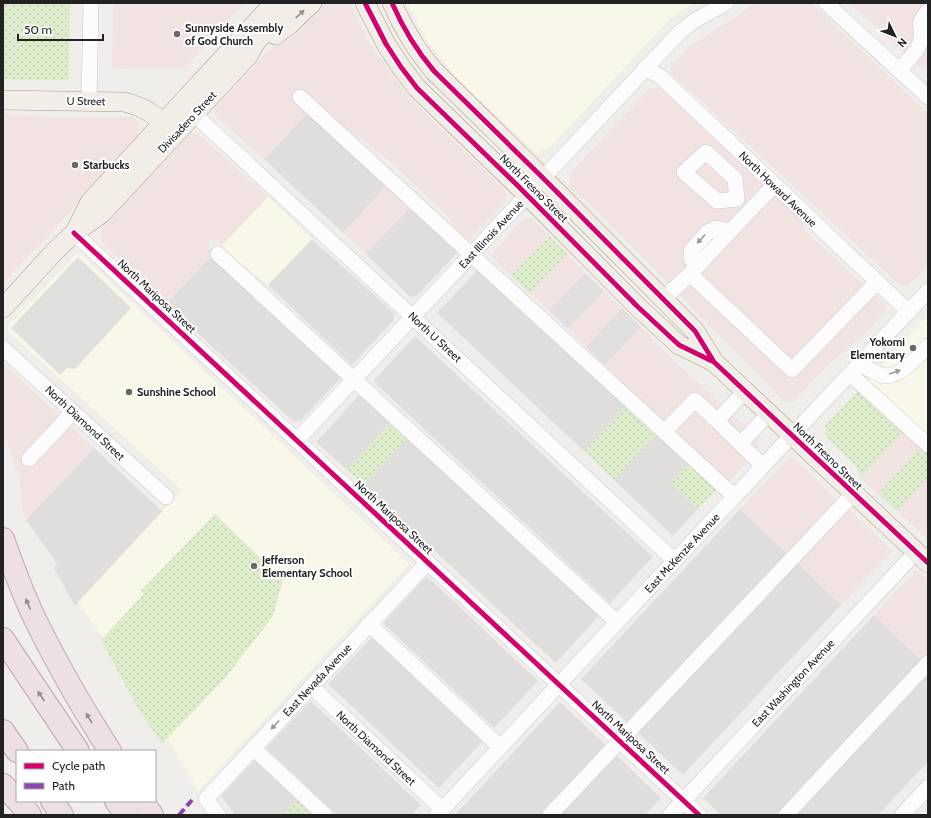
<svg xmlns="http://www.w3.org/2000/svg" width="931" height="818" font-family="Cabin,sans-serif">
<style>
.residential{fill:#dfdedc}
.commercial{fill:#f1e3e1}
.education{fill:#f8f7e8}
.grass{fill:url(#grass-dots)}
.parking{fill:#e0dfde}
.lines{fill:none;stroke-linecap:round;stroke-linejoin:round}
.minor-casing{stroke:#c9c8c7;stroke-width:16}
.major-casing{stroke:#a79c86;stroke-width:20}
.highway-casing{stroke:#c5a2ac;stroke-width:24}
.minor{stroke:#fdfcfc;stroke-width:15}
.major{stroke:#f3ede7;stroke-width:19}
.highway{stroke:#ece0e2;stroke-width:22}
.quiet{stroke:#8e44ad;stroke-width:4;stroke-dasharray:8 4;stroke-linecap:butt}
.cycleway-casing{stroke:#fff;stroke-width:8}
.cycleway{stroke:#d6006c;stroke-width:5}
.oneway{fill:#95928e}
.oneway2{fill:#9a9a9a}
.oneway3{fill:#918a8c}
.poi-dot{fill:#6a6968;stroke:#fff;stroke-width:1.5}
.labels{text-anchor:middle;stroke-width:4;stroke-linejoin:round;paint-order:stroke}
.poi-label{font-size:11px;font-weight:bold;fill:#222;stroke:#fff;text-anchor:start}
.street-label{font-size:11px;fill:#222;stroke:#fff}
</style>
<defs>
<pattern id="grass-dots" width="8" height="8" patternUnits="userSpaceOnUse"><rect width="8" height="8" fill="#ddeccb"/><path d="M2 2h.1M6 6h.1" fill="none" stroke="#bdcaae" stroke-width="1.8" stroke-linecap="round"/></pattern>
</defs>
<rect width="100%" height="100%" fill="#f0eeeb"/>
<path class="residential" d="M309 111 392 180 343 233 264 159Z
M415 202 460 250 417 296 410 297 366 254Z
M312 239 394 313V320L352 365 268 285Z
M213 254 343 376 300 421H293L166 304Z
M485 262 632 400 584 451 437 313Z
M415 336 653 557 610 603 373 381Z
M364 390 394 419 347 470 316 442Z
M662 429 693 459 671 483 698 509 673 536 614 480Z
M411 434 603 611 556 663 363 485Z
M94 448 163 512 75 606 54 568 57 566 53 558 26 520Z
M740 509 788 554 628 723 581 679Z
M794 560 841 605 683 775 634 729Z
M427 576 538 681 494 728 383 623Z
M874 615 922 661 776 815H721L703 798Z
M373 636 483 741 439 788 328 684Z
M928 668V762L878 815H792Z
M311 701 421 805 412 815H337L266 748Z
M560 702 607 746 542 815H455Z
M613 752 661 798 645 815H553Z
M255 760 297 800 283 815H235L221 796Z"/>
<path class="commercial" d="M113 3H245L184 68 112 69Z
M319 3H351L364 33 374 51 379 55 389 71 403 88 414 102 506 191 505 202 466 244 446 214 390 161 316 105 264 159 215 115V108L265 54 281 41Z
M756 3H811L928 113V266L908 286 902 287 671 73 672 65 689 47Z
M850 3H928V63L922 69Z
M650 88H660L801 219 806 232 886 305V311L864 334 824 369 793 402 784 401 649 264 588 203 569 187 570 173Z
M3 114 51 117H132L136 119 139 123V128L137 141 3 283Z
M191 133H198L268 197 221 247 217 238 207 242 213 254 166 304 102 242 101 228Z
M392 180 415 202 366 254 343 233Z
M531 217 550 236 511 276 491 256 522 219Z
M567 254 585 273 549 311 530 293Z
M604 291 622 308 586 347 568 329Z
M641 327 671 358 758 438 757 450 729 482 605 365Z
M3 363 94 448 26 520 22 507 20 480 3 431Z
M904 431 921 447 878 494 860 478Z
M791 456 820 483 835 500V505L788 554 740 509Z
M928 478V539L897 511Z
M845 506 892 551 841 605 794 560Z
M917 570 928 581V654L922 661 874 615Z"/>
<path class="education" d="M407 3H694L672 17 549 148 535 152 461 82 447 66 426 39Z
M268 197 312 239 268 285 221 247Z
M80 254 409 564 198 791 145 699 78 602 182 490 8 331 9 325 76 255Z
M928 315V438L867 381Z"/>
<path class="grass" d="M3 3H70L69 80 3 79Z
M550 236 567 254 530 293 511 276Z
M859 390 904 431 860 478 857 467 826 437 825 426Z
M632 400 662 429 614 480 584 451Z
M394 419 411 434 363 485 347 470Z
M921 447 928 453V478L897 511 878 494Z
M693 459 721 485 698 509 671 483Z
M215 514 283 580 273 616 226 677 162 744 138 709 101 640 144 594 141 591Z
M297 800 312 815H283Z"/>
<path class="parking" d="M78 257 131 308 75 369 67 368 60 375 11 328Z
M585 273 604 291 568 329 549 311Z
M622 308 641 327 605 365 586 347Z"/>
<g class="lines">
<defs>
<path id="minor" d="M826 3 928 97
M645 68 661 77 909 312
M899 70C907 62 916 53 920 43 925 27 914 26 928 11
M300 97 734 496
M89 102 91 3
M194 114 674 560
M706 152 735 179 737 199 717 201 684 172Z
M74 233 699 815
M218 254 617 622
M696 267 691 258V251L708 232 716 228 730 231
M690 274 792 370 877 282
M663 299 690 274 774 185
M3 348 166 497
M859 364C865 367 880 375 885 376 900 377 919 356 928 346
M850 374 928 445
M745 391 717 421 763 466
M664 432 695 400 717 421
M297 440 679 33 694 21 726 3
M741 443 769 413
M29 459 73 412
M369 624 500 747
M311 686 442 809
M253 748 325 815
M218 815 206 799 428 562
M437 815 792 435 928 291
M550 815 853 494
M670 815 916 552
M786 815 928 663
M902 815 928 787"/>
<path id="major" d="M365 3 386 44 401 67 417 88 515 183 638 307 679 345 714 362
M392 3C403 28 416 50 434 71L543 178 695 331 714 362 928 563
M275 35 290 24 312 3
M3 100 124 102C137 105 169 117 163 135
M76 230 90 202 274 3
M3 308 54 252 74 233 102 213 248 56 255 43 291 3"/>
<path id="highway" d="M3 539C13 567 23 595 36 621 58 666 83 709 110 751
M3 639 78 751
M3 731 17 751
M3 785 17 800
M18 801 30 815
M52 801 62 815
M116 801 126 815
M142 801 152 815"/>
</defs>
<use href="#minor" class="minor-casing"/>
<use href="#major" class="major-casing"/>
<use href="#highway" class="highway-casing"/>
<use href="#minor" class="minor"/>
<use href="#major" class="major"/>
<use href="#highway" class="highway"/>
<path class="quiet" d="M179 815 192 800"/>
<defs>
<path id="cycleway" d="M365 3 386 44 401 67 417 88 515 183 638 307 679 345 714 362
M392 3C403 28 416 50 434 71L543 178 695 331 714 362 928 563
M74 233 699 815"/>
</defs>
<use href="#cycleway" class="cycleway-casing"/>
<use href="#cycleway" class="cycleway"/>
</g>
<defs><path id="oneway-solid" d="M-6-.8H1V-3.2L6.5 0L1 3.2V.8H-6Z"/></defs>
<use class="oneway" href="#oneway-solid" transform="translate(300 14) rotate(-43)"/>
<g class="oneway2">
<use href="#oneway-solid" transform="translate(701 239) rotate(133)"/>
<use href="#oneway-solid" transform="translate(895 372) rotate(-20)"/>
<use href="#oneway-solid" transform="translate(275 725) rotate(133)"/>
</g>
<g class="oneway3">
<use href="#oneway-solid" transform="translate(28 604) rotate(-114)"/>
<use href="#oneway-solid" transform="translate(41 696) rotate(-124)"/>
<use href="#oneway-solid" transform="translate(89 718) rotate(-121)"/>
</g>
<g class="poi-dot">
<circle cx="177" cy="34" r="4"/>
<circle cx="75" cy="165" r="4"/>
<circle cx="913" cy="348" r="4"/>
<circle cx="129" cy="392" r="4"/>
<circle cx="254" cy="566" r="4"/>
</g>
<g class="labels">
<g class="poi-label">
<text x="185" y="32">Sunnyside Assembly<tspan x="185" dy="13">of God Church</tspan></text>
<text x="83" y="169">Starbucks</text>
<text x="905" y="346" text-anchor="end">Yokomi<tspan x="905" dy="13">Elementary</tspan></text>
<text x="137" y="396">Sunshine School</text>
<text x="262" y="564">Jefferson<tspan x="262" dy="13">Elementary School</tspan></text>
</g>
<g class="street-label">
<text transform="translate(86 101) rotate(1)" y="4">U Street</text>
<text transform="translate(187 122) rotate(-47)" y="4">Divisadero Street</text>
<text transform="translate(534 188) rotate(45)" y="4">North Fresno Street</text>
<text transform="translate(778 189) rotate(44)" y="4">North Howard Avenue</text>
<text transform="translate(491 234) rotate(-47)" y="4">East Illinois Avenue</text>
<text transform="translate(157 296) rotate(43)" y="4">North Mariposa Street</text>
<text transform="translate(435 337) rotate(43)" y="4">North U Street</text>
<text transform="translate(85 423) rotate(43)" y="4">North Diamond Street</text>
<text transform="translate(828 456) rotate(44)" y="4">North Fresno Street</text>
<text transform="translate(394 517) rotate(43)" y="4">North Mariposa Street</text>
<text transform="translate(682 553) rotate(-47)" y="4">East McKenzie Avenue</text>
<text transform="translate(317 680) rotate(-47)" y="4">East Nevada Avenue</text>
<text transform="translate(793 683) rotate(-47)" y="4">East Washington Avenue</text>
<text transform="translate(631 737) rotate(43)" y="4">North Mariposa Street</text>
<text transform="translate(376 748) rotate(43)" y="4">North Diamond Street</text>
</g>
</g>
<rect width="931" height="818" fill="none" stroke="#222222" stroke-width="8"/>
<rect x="16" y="750" width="140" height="52" fill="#ffffff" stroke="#a7a7a7"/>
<rect x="24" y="763" width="20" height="6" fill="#d6006c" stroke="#a7a7a7"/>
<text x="52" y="770" font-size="12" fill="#222222">Cycle path</text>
<rect x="24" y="783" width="20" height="6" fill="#8e44ad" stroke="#a7a7a7"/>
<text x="52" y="790" font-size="12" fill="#222222">Path</text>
<g transform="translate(895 36) rotate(133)" stroke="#ffffff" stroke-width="3" paint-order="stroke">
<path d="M0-3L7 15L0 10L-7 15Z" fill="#222222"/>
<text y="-6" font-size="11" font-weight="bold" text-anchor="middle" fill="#222222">N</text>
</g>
<path d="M18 34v6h85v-6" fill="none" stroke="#222222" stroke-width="2"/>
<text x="24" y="34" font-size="12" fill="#222222" stroke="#ffffff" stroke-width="3" paint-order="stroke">50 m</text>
</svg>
